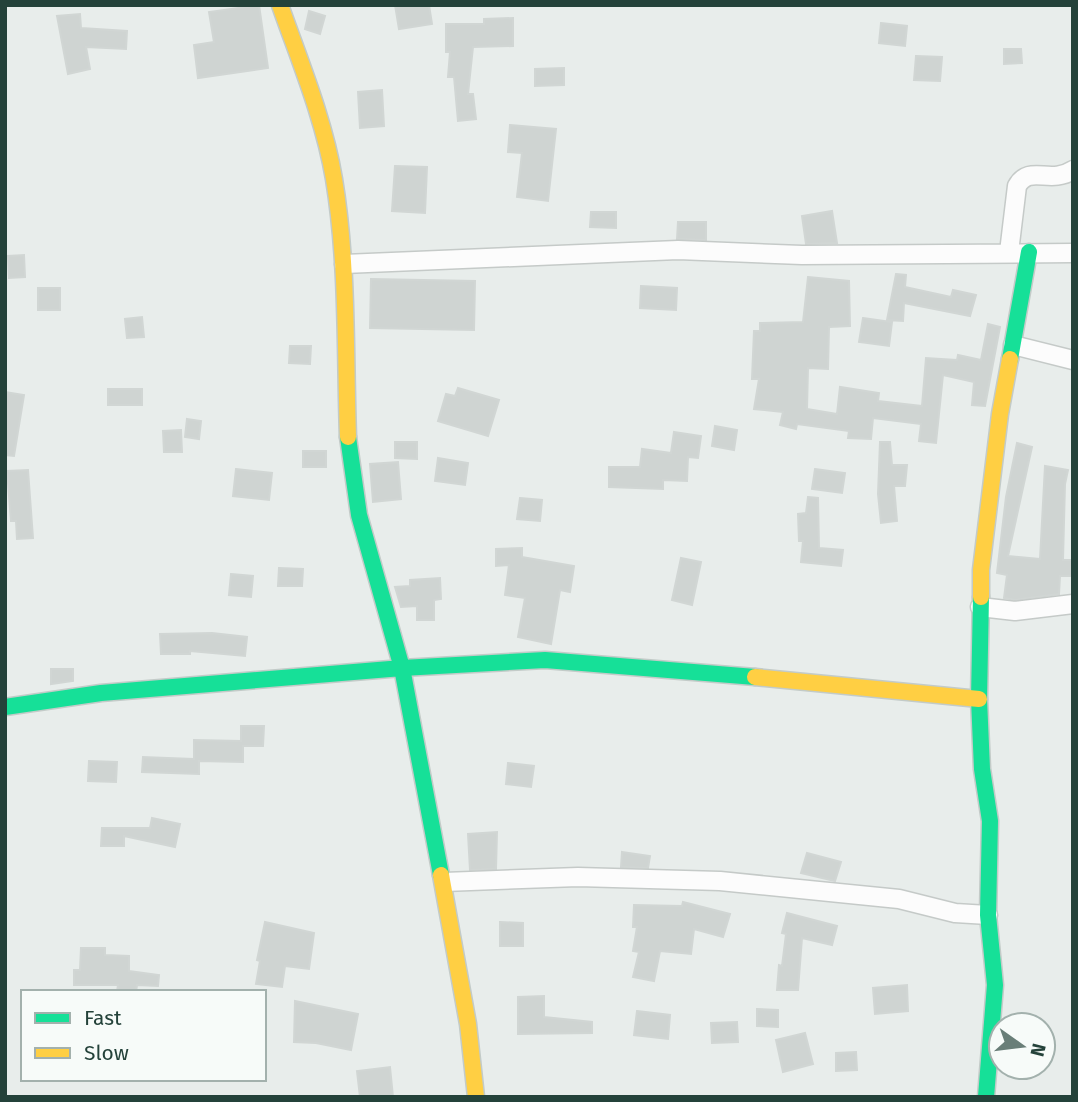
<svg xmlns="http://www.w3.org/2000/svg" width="1078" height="1102" font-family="'Fira Sans',sans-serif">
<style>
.building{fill:#cfd4d2;stroke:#d1d6d4;stroke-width:2}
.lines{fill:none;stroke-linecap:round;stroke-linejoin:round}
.street-casing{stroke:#c5cac8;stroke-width:21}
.fast-casing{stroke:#c3cbc8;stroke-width:19}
.slow-casing{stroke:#c3cbc8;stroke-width:19}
.street{stroke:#fcfcfc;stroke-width:18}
.fast{stroke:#16e098;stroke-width:16}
.slow{stroke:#ffcf43;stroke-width:16}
</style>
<rect width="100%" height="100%" fill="#e8edeb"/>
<path class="building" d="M259 5 268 68 198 78 194 45 214 42 209 12Z
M395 5H429L432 24 399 29Z
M309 11 325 16 320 34 305 29Z
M80 14 81 28 127 31 126 49 86 47 90 69 68 74 57 16Z
M513 18V46L473 47 468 94H473L476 119 458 121 454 77H448L450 52H446V24H484V19Z
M881 23 907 26 905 46 879 43Z
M1004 49H1021L1022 63 1004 64Z
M916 56 942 57 940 81 914 80Z
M564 68V85L535 86V69Z
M382 90 384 126 360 128 358 92Z
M510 125 556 129 548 201 517 197 522 153 508 152Z
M395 166 427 167 425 213 392 211Z
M832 211 837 243 806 244 802 216Z
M591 212H616V228L590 227Z
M678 222H706V240L677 239Z
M24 255 25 277 9 278 8 256Z
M896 274 906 275 905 287 951 297 953 290 976 295 970 316 904 303 903 321 887 320Z
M808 277 849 281 850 326 829 327 828 369 808 368 807 409 837 414 840 387 879 393 878 401 922 406 926 358 957 360 958 355 981 360 988 324 1000 327 985 406 972 405 974 382 943 375 936 443 919 441 921 424 873 418 871 439 848 438 849 431 797 424 796 429 780 425 783 412 754 409 759 379H752L754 331H760V323L803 322Z
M371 279 475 281 474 330 370 328Z
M641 286 677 288 676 310 640 308Z
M38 288H60V310H38Z
M142 317 144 337 127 338 125 319Z
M863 318 892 322 889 346 859 342Z
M290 346H311L310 364 289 363Z
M458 388 499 400 488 436 438 421 446 394 455 396Z
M108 389H142V405H108Z
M5 392 24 395 14 456 5 455Z
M187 419 201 421 199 439 185 437Z
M715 426 737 430 734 450 712 446Z
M181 430 182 452H164L163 431Z
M674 432 701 436 698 458 688 457 687 481 663 480V489L609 487V467H640L642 449 671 453Z
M395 442H417V459L395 458Z
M880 442H890L892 465H907L905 486H894L897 521 881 523 878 494Z
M1017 443 1032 447 1008 556 1040 559 1045 466 1068 470 1065 484 1063 560H1073V576H1060L1059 594 1015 600 1004 598 1007 575 997 573 1006 497Z
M303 451H326V467H303Z
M438 458 468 463 465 485 435 481Z
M398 462 401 499 373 502 370 464Z
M236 469 272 473 269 500 233 496Z
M815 469 845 473 842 493 812 489Z
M28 470 33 538 17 539 16 521H11L7 471Z
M808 497 818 498 819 548 843 550 841 566 801 562 803 541H799L798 514 806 513Z
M520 498 542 500 540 521 517 519Z
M522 548V557L574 566 570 592 560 590 551 644 518 637 525 598 505 595 509 565 496 566V549Z
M681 558 701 562 692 605 672 600Z
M279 568 303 569 302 586H278Z
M231 574 253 576 251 597 229 595Z
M440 578 441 599 434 600V620H417V606L401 607 395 587 410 586V580Z
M212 633 247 637 245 656 190 651V654H161L160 634Z
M51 669H73V681L51 684Z
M241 726H264L263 746H243V762L199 761V774L142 772 143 757 194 759V740L241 741Z
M89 761 117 762 116 782 88 781Z
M508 763 534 766 531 787 506 784Z
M152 818 180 824 175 847 124 836V846H101L102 828H150Z
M497 832 496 869 470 870 468 834Z
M622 852 650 856 648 868 621 867Z
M807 853 841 862 835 881 801 873Z
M683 902 730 914 723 937 694 929 691 954 660 951 654 981 633 977 639 952 633 951 637 927H633L634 905 682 906Z
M787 913 837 926 832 945 802 938 798 990H777L779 965 782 966 786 934 782 933Z
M265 922 314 933 309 969 285 966 282 987 256 984 260 961 257 960Z
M500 922 523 923V946H500Z
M81 948H105V955L129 956V971L159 975 158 986 137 985 136 992H117L118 985H74V970H80Z
M907 985 908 1011 875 1014 873 988Z
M544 996V1017L592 1022V1033L518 1034V997Z
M295 1001 358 1014 351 1050 316 1043 294 1042Z
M757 1009 778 1010V1027L757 1026Z
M637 1011 670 1015 668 1039 634 1035Z
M737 1022 738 1042 712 1043 711 1023Z
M805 1033 813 1064 783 1072 776 1040Z
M856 1052 857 1070 836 1071V1053Z
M390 1067 393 1097H360L357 1071Z"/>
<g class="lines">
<defs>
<path id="street" d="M1009 252 1017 186C1029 164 1050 185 1073 170
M344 264 678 250 802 255 1073 253
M1013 345 1073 360
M980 607 1015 611 1073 604
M444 882 578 877 720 881 899 899 955 913 988 915"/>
<path id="fast" d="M1010 359 1029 252
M348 437 359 515 402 668 441 875
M981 597 979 699 982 769 990 821 988 915 995 985 986 1097
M5 707 101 693 402 668 545 660 755 677"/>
<path id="slow" d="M280 5C300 62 324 119 334 179 348 264 345 351 348 437
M981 597V570L1000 414 1010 359
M755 677 979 699
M441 875 468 1024 476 1097"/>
</defs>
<use href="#street" class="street-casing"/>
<use href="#fast" class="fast-casing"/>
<use href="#slow" class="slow-casing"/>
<use href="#street" class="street"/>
<use href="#fast" class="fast"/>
<use href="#slow" class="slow"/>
</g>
<rect width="1078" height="1102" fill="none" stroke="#24423a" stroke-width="14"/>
<rect x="21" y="990" width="245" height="91" fill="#f7fbf9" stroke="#a3b1ad" stroke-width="2"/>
<rect x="35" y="1013" width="35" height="10" fill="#16e098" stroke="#a3b1ad" stroke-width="2"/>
<text x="84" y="1025" font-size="21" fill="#24423a">Fast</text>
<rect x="35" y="1048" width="35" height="10" fill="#ffcf43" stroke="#a3b1ad" stroke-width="2"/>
<text x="84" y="1060" font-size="21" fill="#24423a">Slow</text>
<g transform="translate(1022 1046) rotate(104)"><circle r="33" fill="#f7fbf9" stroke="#a3b1ad" stroke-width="2"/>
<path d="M0-5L12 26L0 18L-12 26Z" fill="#697e78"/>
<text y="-10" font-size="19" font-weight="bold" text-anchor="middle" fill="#24423a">N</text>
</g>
</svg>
